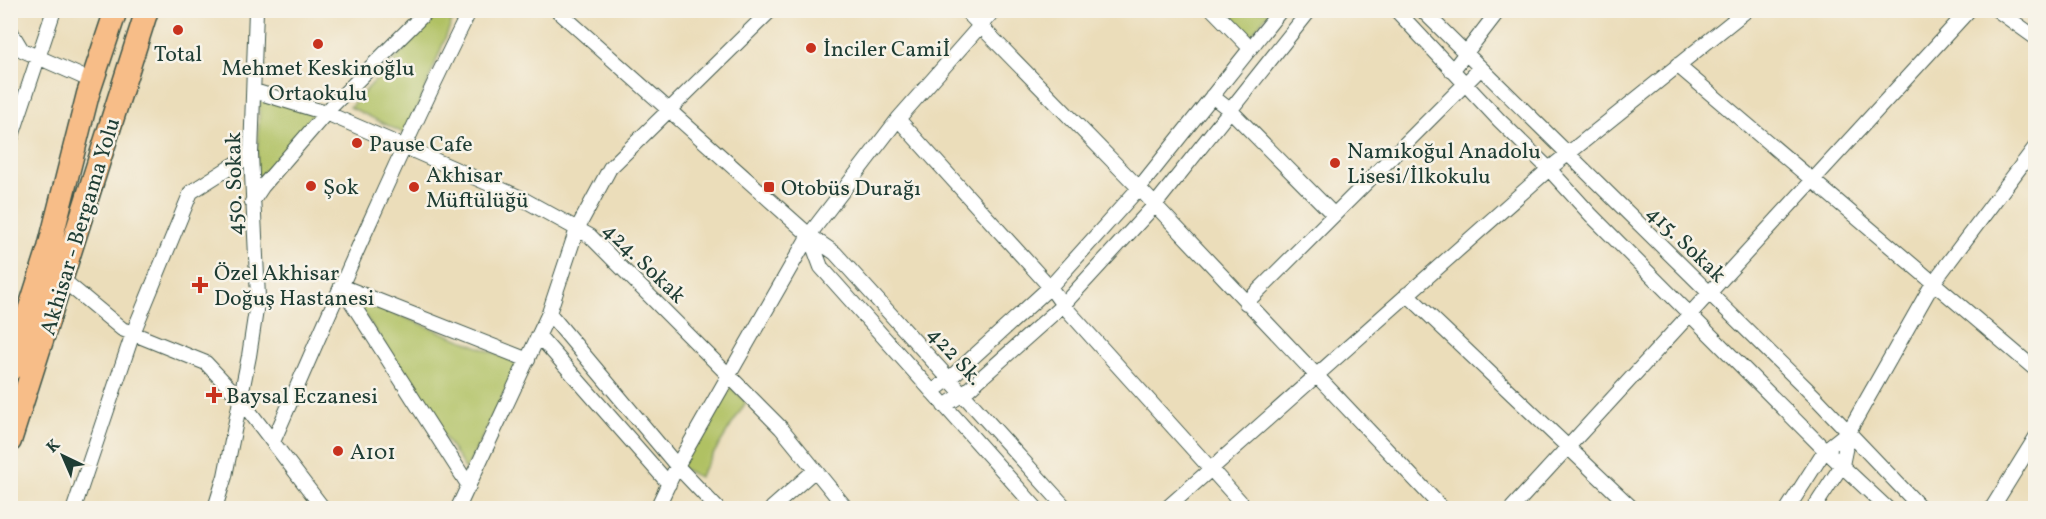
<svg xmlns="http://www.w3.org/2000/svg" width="2046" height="519" font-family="Vollkorn,serif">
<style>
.green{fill:#b0c164;stroke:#687f4c;stroke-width:1.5}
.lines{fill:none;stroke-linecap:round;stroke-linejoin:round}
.street-casing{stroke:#3e5548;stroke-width:16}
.primary-casing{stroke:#3e5548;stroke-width:25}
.street{stroke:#fff;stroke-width:14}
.primary{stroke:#f7bd88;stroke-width:22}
.poi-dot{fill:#c8321e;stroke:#f7f3e8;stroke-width:2}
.labels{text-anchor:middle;stroke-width:5;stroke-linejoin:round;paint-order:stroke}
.poi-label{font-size:22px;fill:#1f3d34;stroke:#f7f3e8;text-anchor:start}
.street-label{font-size:22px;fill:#1f3d34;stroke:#f7f3e8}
</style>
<rect width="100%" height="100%" fill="#f7f3e8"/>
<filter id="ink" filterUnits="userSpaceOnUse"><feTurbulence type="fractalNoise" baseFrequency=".0167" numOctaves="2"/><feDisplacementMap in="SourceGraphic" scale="12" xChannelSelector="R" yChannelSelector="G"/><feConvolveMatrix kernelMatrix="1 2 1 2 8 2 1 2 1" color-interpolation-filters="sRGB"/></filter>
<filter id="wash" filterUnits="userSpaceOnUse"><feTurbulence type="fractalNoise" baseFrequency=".008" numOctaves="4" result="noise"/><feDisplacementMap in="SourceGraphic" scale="24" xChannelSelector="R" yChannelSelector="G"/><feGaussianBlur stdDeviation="1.35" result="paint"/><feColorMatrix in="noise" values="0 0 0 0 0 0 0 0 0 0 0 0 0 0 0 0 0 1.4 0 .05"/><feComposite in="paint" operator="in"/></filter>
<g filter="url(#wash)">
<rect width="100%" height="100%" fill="#ebddba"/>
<path class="green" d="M441 11H456L407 135 350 107Z
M1213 11H1270L1245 43Z
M260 97 319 115 256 180Z
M353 297 519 363 466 470Z
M731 387 746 402 699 477 677 466Z"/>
</g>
<g filter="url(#ink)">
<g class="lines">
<defs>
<path id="street" d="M557 10 809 235 835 253 1066 508
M965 10 1139 188 1442 508
M1213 10 1250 48
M1396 10 1499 120 1549 169 1591 215 1825 450 1887 508
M1422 10 1815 397 1921 508
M1997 10 2036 38
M10 30 22 50 92 81
M1677 65 2036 370
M1452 71 1499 10
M254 91 326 113 405 147 519 197 590 236 781 428 846 508
M1212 96 1231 111 1334 215
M898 119 1050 287 1063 305 1246 508
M10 142 54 10
M252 202 262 187 333 105 428 10
M809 235 821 267 1036 508
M63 280 122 329 206 363 240 399 323 508
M341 286 469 486
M341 286 528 360
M1407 294 1632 508
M1246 303 1481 68
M549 313 677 466 717 508
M539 336 669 484
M932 392 949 379 1050 287 1139 188 1281 10
M944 406 963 394 1063 305 1154 206 1310 10
M273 442C336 297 399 152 470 10
M74 508 133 333 191 192 251 154
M215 508 225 476 249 356 258 297 251 154 256 10
M458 508 549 313 577 229 610 168 771 10
M657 508 677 466 809 235 898 119 994 10
M772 508 815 470
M1167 508 1549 169 1747 10
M1512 508 1969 10
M1788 508 1825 450 1849 431
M1814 508 1842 465 1849 431 1933 283 2036 146
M1992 508 2036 437"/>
<path id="primary" d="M10 370 49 248 88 94 116 10
M10 441 147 10"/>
</defs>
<use href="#street" class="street-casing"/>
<use href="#primary" class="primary-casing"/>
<use href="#street" class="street"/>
<use href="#primary" class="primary"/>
</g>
</g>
<g class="poi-dot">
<circle cx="178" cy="30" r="6"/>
<circle cx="318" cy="44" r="6"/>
<circle cx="811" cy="48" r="6"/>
<circle cx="357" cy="143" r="6"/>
<circle cx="1335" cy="163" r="6"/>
<circle cx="311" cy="186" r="6"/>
<circle cx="414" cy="187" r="6"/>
<rect x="763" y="181" width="12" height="12" rx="3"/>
<path d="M197 276h6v6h6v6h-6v6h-6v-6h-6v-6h6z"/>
<path d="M211 386h6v6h6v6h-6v6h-6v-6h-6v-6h6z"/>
<circle cx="338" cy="451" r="6"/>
</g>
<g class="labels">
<g class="poi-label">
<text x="823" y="56">İnciler Camiİ</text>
<text x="178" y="61" text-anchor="middle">Total</text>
<text x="318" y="75" text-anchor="middle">Mehmet Keskinoğlu<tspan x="318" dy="25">Ortaokulu</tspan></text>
<text x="369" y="151">Pause Cafe</text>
<text x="1347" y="158">Namıkoğul Anadolu<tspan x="1347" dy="25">Lisesi/İlkokulu</tspan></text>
<text x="426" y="182">Akhisar<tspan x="426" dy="25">Müftülüğü</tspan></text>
<text x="323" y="194">Şok</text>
<text x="781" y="195">Otobüs Durağı</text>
<text x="214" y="280">Özel Akhisar<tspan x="214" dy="25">Doğuş Hastanesi</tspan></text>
<text x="226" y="403">Baysal Eczanesi</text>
<text x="350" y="459">A101</text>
</g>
<g class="street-label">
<text transform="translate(233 184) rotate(-91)" y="8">450. Sokak</text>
<text transform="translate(79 226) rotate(-73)" y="8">Akhisar - Bergama Yolu</text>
<text transform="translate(1687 243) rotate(44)" y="8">415. Sokak</text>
<text transform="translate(645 262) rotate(44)" y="8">424. Sokak</text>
<text transform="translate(956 355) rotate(48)" y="8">422 Sk.</text>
</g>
</g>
<rect width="2046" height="519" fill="none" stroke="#f7f3e8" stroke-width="36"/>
<g transform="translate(63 456) rotate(316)" stroke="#f7f3e8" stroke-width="4.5" paint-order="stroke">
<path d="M0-4.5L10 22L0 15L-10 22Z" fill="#1f3d34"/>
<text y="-9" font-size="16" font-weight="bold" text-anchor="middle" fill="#1f3d34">K</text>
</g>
</svg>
